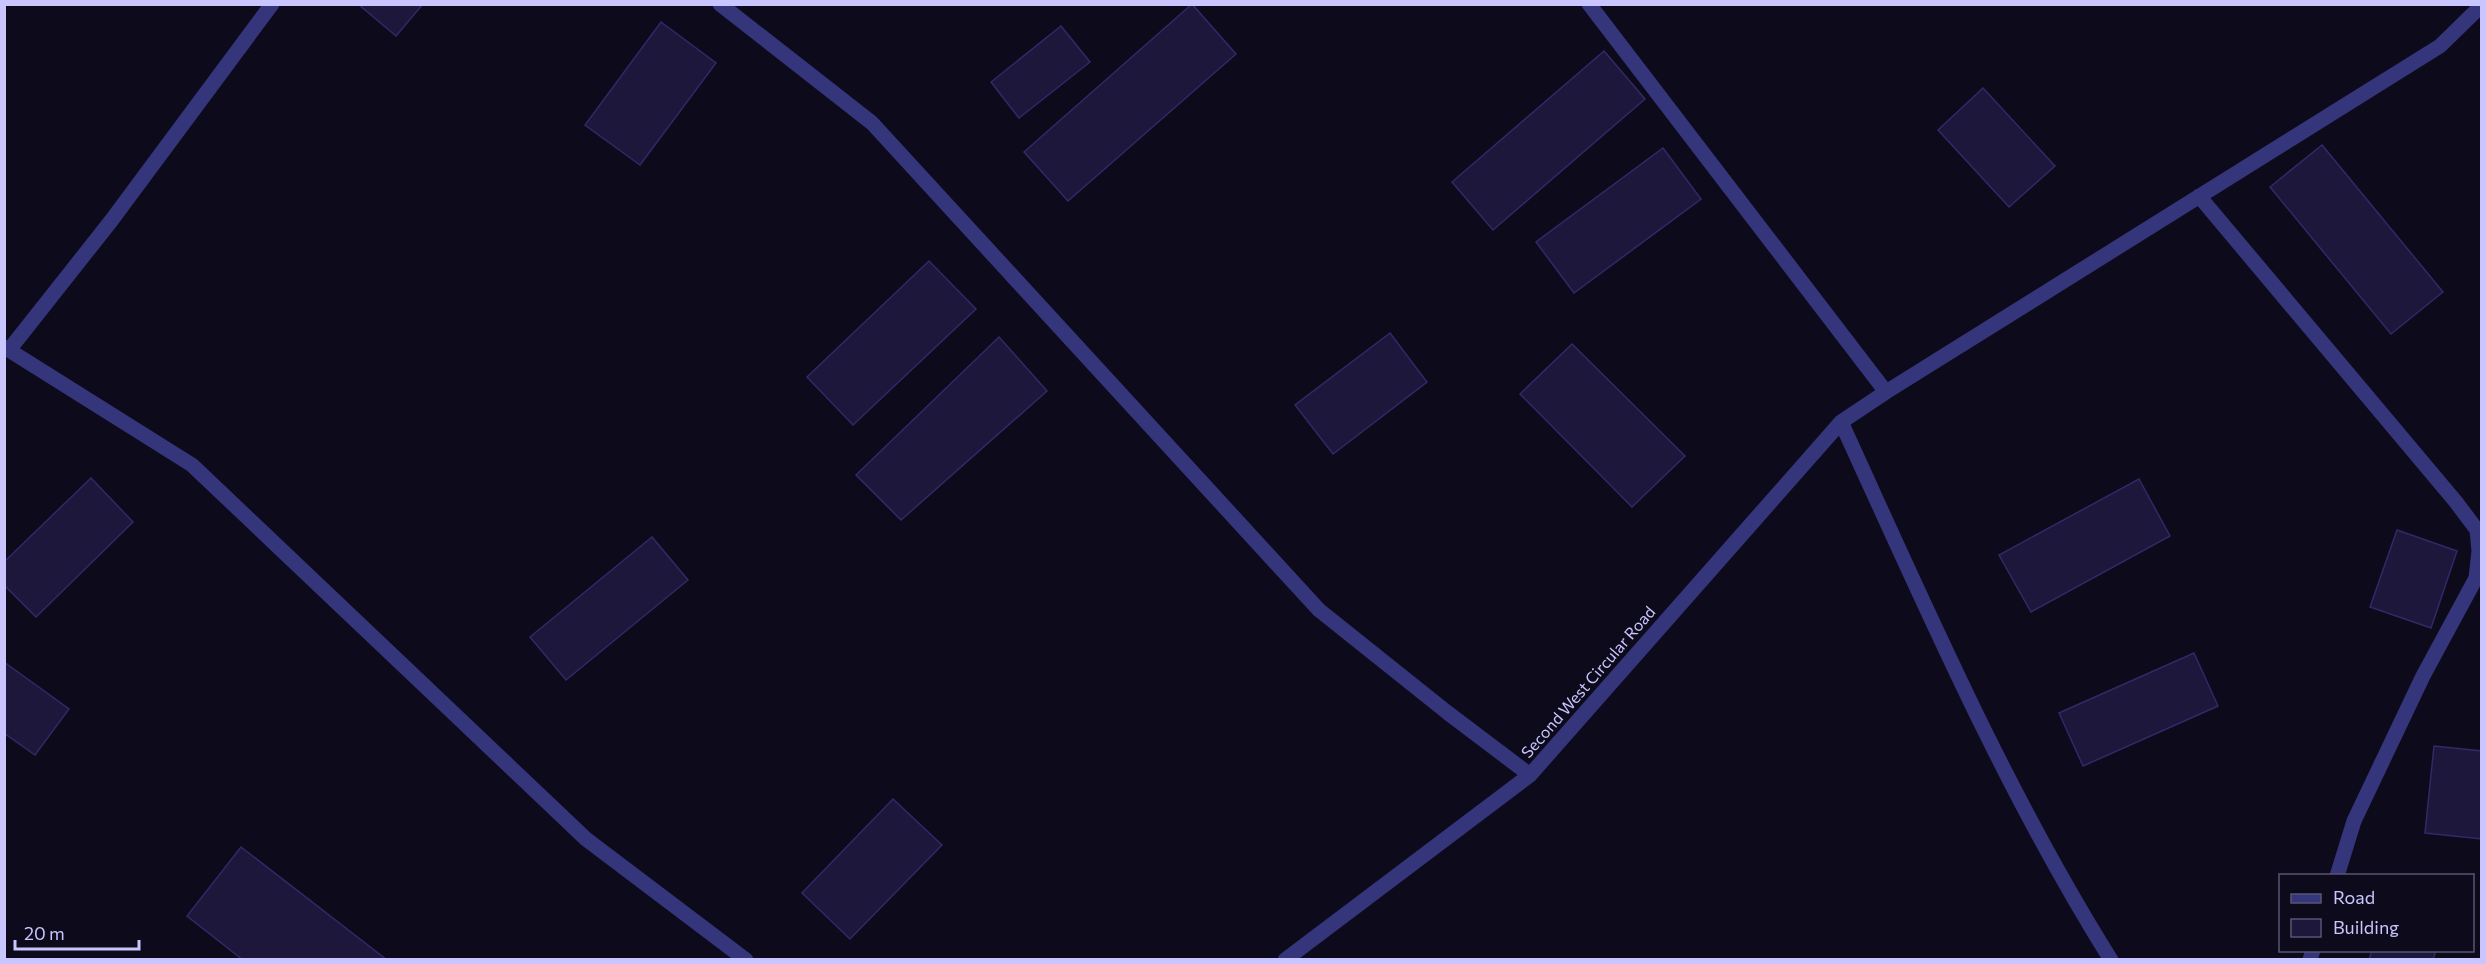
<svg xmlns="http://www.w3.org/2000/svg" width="2486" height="964" font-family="Commissioner,sans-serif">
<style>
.building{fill:#1d173c;stroke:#332868;stroke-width:1.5}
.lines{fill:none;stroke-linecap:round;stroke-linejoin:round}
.minor{stroke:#35357b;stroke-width:15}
.labels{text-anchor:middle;stroke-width:4.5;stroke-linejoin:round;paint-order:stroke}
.street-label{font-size:16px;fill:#c9c5ff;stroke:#0d0b1b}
</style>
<rect width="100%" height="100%" fill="#0d0b1b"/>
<path class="building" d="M358 4H423L396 36Z
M1192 4 1236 54 1068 201 1024 152Z
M661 22 716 63 640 165 585 125Z
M1061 26 1090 62 1019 118 991 82Z
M1604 51 1645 99 1493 230 1452 182Z
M1983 88 2055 166 2009 207 1938 130Z
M2322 145 2443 292 2391 334 2270 187Z
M1663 148 1701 199 1574 293 1536 242Z
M929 261 976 309 853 425 807 377Z
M1390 333 1427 382 1333 454 1295 405Z
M999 337 1047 391 901 520 856 475Z
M1572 344 1685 456 1632 507 1520 394Z
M91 478 133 522 36 617 4 585V562Z
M2139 479 2170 536 2031 612 1999 555Z
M2397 530 2457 551 2431 628 2370 607Z
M652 537 688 580 566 680 530 637Z
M2194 653 2218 706 2083 766 2059 713Z
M4 662 69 709 35 755 4 733Z
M2434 746 2482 751V839L2425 833Z
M893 799 942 845 850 939 802 893Z
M241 847 387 960H243L187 916Z
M2372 950H2436L2433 960H2369Z"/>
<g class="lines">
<path class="minor" d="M720 4 872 123 1319 610 1448 713 1530 775
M1589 4 1886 392
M2199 196 2456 502 2477 530 2479 551 2476 578 2423 676 2354 821 2337 876
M4 347 192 465 586 839 746 960
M9 350 111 221 272 4
M1841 422C1924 603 2005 791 2111 960
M1285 960 1530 775 1841 422 1886 392 2440 46 2482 5
M2310 960 2313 950"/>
</g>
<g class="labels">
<g class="street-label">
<text transform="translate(1588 682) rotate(-49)" y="6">Second West Circular Road</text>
</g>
</g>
<rect width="2486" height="964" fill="none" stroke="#c9c5ff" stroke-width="12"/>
<rect x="2279" y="874" width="195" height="78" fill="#0d0b1b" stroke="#585576" stroke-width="1.5"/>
<rect x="2291" y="894" width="30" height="9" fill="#35357b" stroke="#585576" stroke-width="1.5"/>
<text x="2333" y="904" font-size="18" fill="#c9c5ff">Road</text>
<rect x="2291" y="919" width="30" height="18" fill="#1d173c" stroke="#585576" stroke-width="1.5"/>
<text x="2333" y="934" font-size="18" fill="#c9c5ff">Building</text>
<path d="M15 940v9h124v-9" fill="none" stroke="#c9c5ff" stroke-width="3"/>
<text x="24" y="940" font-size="18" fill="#c9c5ff" stroke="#0d0b1b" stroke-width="4.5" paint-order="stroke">20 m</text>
</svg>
